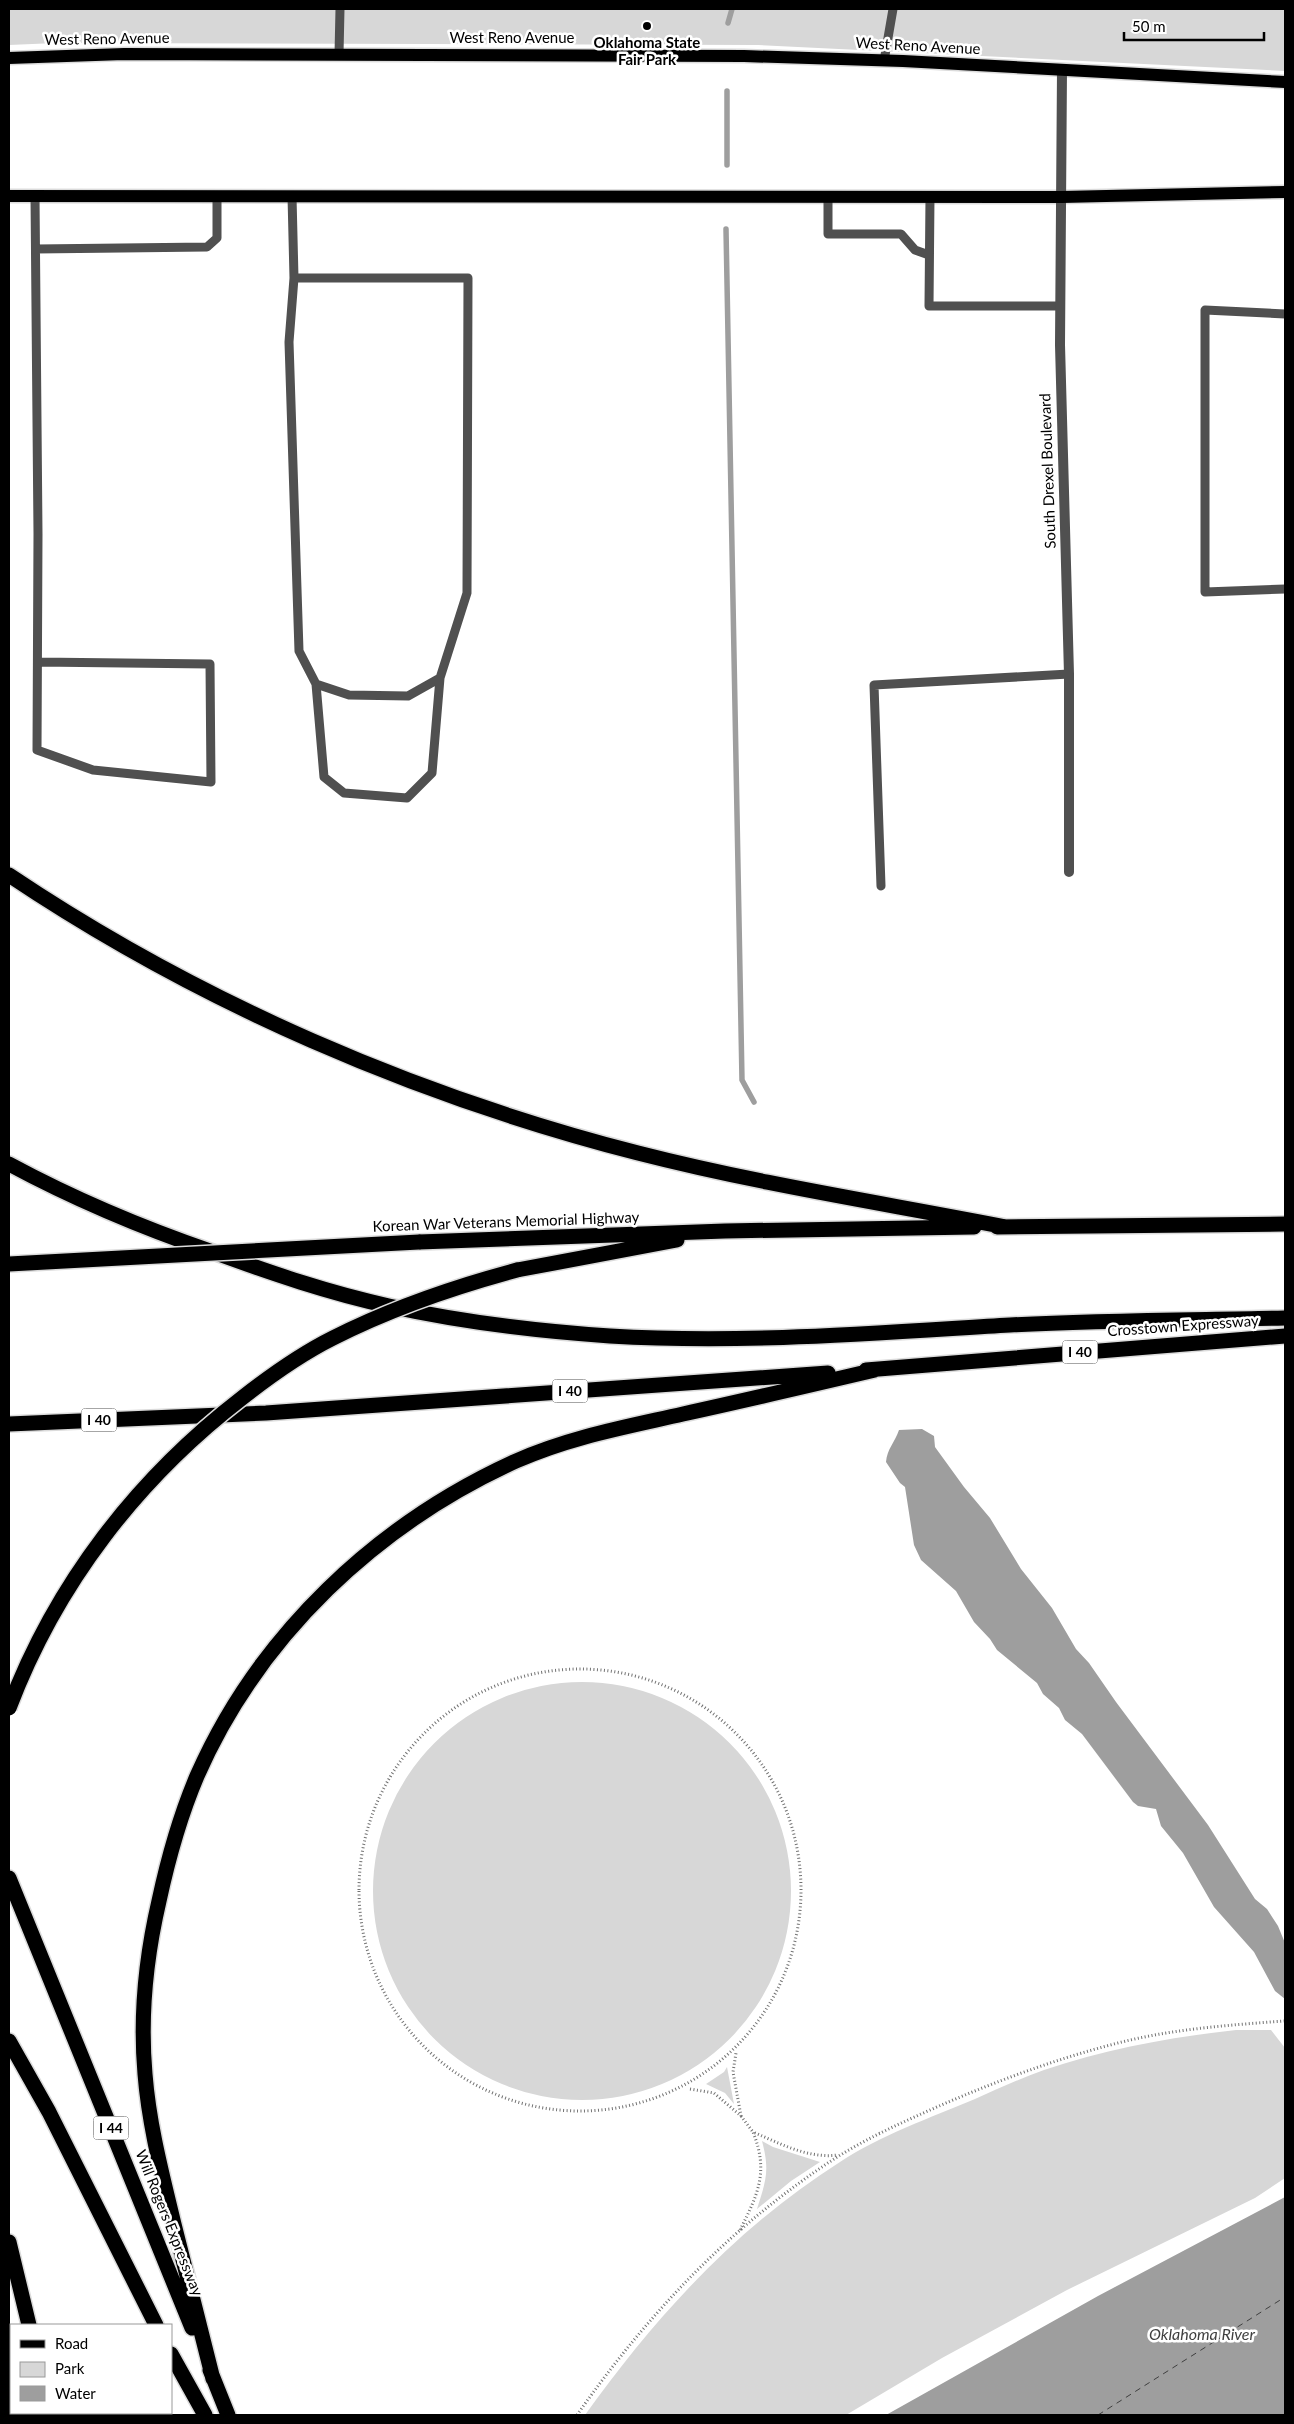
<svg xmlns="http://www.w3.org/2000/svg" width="1294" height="2424" font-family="Lato,sans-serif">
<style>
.green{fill:#d7d7d7}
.water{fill:#9e9e9e}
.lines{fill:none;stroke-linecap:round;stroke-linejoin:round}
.stream{stroke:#9e9e9e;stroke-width:5.5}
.ferry{stroke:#3f3f3f;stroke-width:1;stroke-dasharray:6 5;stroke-linecap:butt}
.primary-casing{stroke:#dbdbdb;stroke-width:15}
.highway-casing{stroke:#dbdbdb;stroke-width:18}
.path{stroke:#727272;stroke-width:3;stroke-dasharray:1 2.5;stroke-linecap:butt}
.lane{stroke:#505050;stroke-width:9}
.street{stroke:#505050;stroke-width:10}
.primary{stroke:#000;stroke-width:12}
.highway{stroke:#000;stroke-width:15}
.highway-bridge-casing{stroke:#dbdbdb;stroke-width:18;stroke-linecap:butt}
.highway-bridge{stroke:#000;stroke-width:15}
.poi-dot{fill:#000;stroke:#fff;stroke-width:2}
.labels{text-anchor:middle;stroke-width:5;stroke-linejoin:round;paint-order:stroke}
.shield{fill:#fff;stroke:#4c4c4c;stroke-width:1}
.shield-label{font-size:14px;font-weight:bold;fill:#000}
.street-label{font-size:15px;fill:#000;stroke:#fff}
.poi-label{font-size:15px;font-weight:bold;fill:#000;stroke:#fff}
.water-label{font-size:16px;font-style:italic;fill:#3f3f3f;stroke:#fff}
</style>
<rect width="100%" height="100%" fill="#fff"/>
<path class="green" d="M9 9H1285V71L758 45 56 43 9 45Z
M373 1891a209 209 0 1 1 418 0a209 209 0 1 1-418 0Z
M1236 2030H1271L1285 2048V2178L1255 2198 1067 2290 942 2358 846 2415H585C656 2316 736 2228 840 2162 881 2135 930 2118 975 2099 998 2089 1021 2078 1044 2070 1106 2049 1171 2037 1236 2030Z
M727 2067 734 2104 725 2093 706 2084 724 2072Z
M762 2141 773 2147 820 2162 791 2181 757 2209C766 2180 770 2171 762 2141Z"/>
<path class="water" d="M922 1429 934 1436 935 1447 964 1487 990 1518 1021 1569 1052 1608 1076 1649 1089 1663 1116 1702 1208 1825 1255 1899 1267 1909 1278 1926 1285 1943V1999L1275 1991 1254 1952 1214 1907 1183 1853 1161 1826 1156 1809 1138 1806 1133 1802 1082 1734 1065 1720 1059 1708 1043 1694 1037 1683 997 1650 990 1639 974 1622 956 1591 921 1560 914 1545 905 1487 900 1483 886 1462C887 1449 895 1442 899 1430Z
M1285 2197V2415H886L1098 2296Z"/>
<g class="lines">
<path class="stream" d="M728 23 732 9
M727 165V91
M726 229 742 1080 754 1102"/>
<path class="ferry" d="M1098 2415 1285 2297"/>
<defs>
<path id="primary" d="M9 58 124 54 744 56 903 61 1285 82
M9 196 1062 197 1285 192"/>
<path id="highway" d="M9 875C200 1003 416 1096 638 1153 759 1184 883 1203 1006 1227
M9 1164C74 1199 143 1228 213 1252 271 1273 329 1293 389 1306 461 1322 536 1331 610 1336 743 1344 877 1333 1010 1325 1101 1320 1194 1320 1285 1318
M997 1227 1285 1224
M419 1242 725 1231 974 1227
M517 1270 677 1240
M866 1370 1285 1336
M9 1424 266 1413 828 1373
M9 1878 192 2328
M9 2041 49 2112 156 2325
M9 2242 29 2325
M171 2354 205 2415
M210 2370 228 2415
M213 2379C200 2327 187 2276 174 2224 162 2174 149 2125 145 2074 140 2017 146 1957 159 1901 168 1859 180 1816 197 1776 259 1635 377 1524 516 1461 570 1437 626 1427 683 1414 747 1400 811 1385 875 1370
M64 2413 65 2415"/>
</defs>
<use href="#primary" class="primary-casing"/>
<use href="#highway" class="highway-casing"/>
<path class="path" d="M359 1890a221 221 0 1 1 442 0a221 221 0 1 1-442 0Z
M690 2089 714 2093 741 2116 733 2072 736 2053
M741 2116 753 2132
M740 2230C758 2194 769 2172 753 2132 779 2143 808 2159 838 2155
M577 2415C645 2318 723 2234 822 2167 861 2140 903 2122 946 2103 1002 2079 1059 2058 1118 2043 1172 2029 1229 2025 1285 2021"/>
<path class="lane" d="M339 54 340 9
M884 61 893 9
M35 196 38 534 37 750 93 770 211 782 210 664 38 662
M292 196 294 278H468L467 593 440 678 408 696 349 695 316 684 299 651 289 342 294 278
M828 197V234H901L915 250 929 255
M930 197 929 306H1060
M36 249 207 247 217 238V196
M1285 314 1205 310V592L1285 589
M316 684 324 777 344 793 407 798 432 773 440 678
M881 886 874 685 1069 674"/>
<path class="street" d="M1062 70 1060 345 1069 674V872"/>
<use href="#primary" class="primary"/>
<use href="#highway" class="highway"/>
<defs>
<path id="highway-bridge" d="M9 1264 419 1242
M9 1708C56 1584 137 1479 242 1398 270 1376 301 1354 333 1338 392 1308 454 1287 517 1270"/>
</defs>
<use href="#highway-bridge" class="highway-bridge-casing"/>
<use href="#highway-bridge" class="highway-bridge"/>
</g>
<circle class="poi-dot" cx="647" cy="26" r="5"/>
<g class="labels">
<g class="shield">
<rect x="1062.5" y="1340.5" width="35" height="23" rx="4"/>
<rect x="552.5" y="1379.5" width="35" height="23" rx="4"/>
<rect x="81.5" y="1408.5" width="35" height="23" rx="4"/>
<rect x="93.5" y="2116.5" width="35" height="23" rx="4"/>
</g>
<g class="shield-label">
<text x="1080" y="1357">I 40</text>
<text x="570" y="1396">I 40</text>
<text x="99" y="1425">I 40</text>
<text x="111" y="2133">I 44</text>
</g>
<g class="street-label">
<text x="512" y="43">West Reno Avenue</text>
<text transform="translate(107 39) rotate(-1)" y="5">West Reno Avenue</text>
<text transform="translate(918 46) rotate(3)" y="5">West Reno Avenue</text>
<text transform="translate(1048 471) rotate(-92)" y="5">South Drexel Boulevard</text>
<text transform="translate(506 1222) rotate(-2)" y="5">Korean War Veterans Memorial Highway</text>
<text transform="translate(1183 1326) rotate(-4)" y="5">Crosstown Expressway</text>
<text transform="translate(169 2223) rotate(68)" y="5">Will Rogers Expressway</text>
</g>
<g class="poi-label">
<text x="647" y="48">Oklahoma State<tspan x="647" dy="17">Fair Park</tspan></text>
</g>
<g class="water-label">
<text x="1202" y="2340">Oklahoma River</text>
</g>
</g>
<rect width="1294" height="2424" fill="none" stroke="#000000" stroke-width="20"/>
<rect x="10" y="2324" width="162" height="90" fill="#ffffff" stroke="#999999"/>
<rect x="20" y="2340" width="25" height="8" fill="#000000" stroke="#999999"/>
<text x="55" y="2349" font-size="15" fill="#000000">Road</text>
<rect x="20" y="2362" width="25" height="15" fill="#d7d7d7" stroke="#999999"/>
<text x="55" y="2374" font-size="15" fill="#000000">Park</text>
<rect x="20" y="2386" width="25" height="15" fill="#9e9e9e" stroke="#999999"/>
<text x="55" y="2399" font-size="15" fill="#000000">Water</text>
<path d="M1124 32v8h140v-8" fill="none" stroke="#000000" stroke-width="2.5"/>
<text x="1132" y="32" font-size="15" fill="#000000" stroke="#ffffff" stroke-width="4" paint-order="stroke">50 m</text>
</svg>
